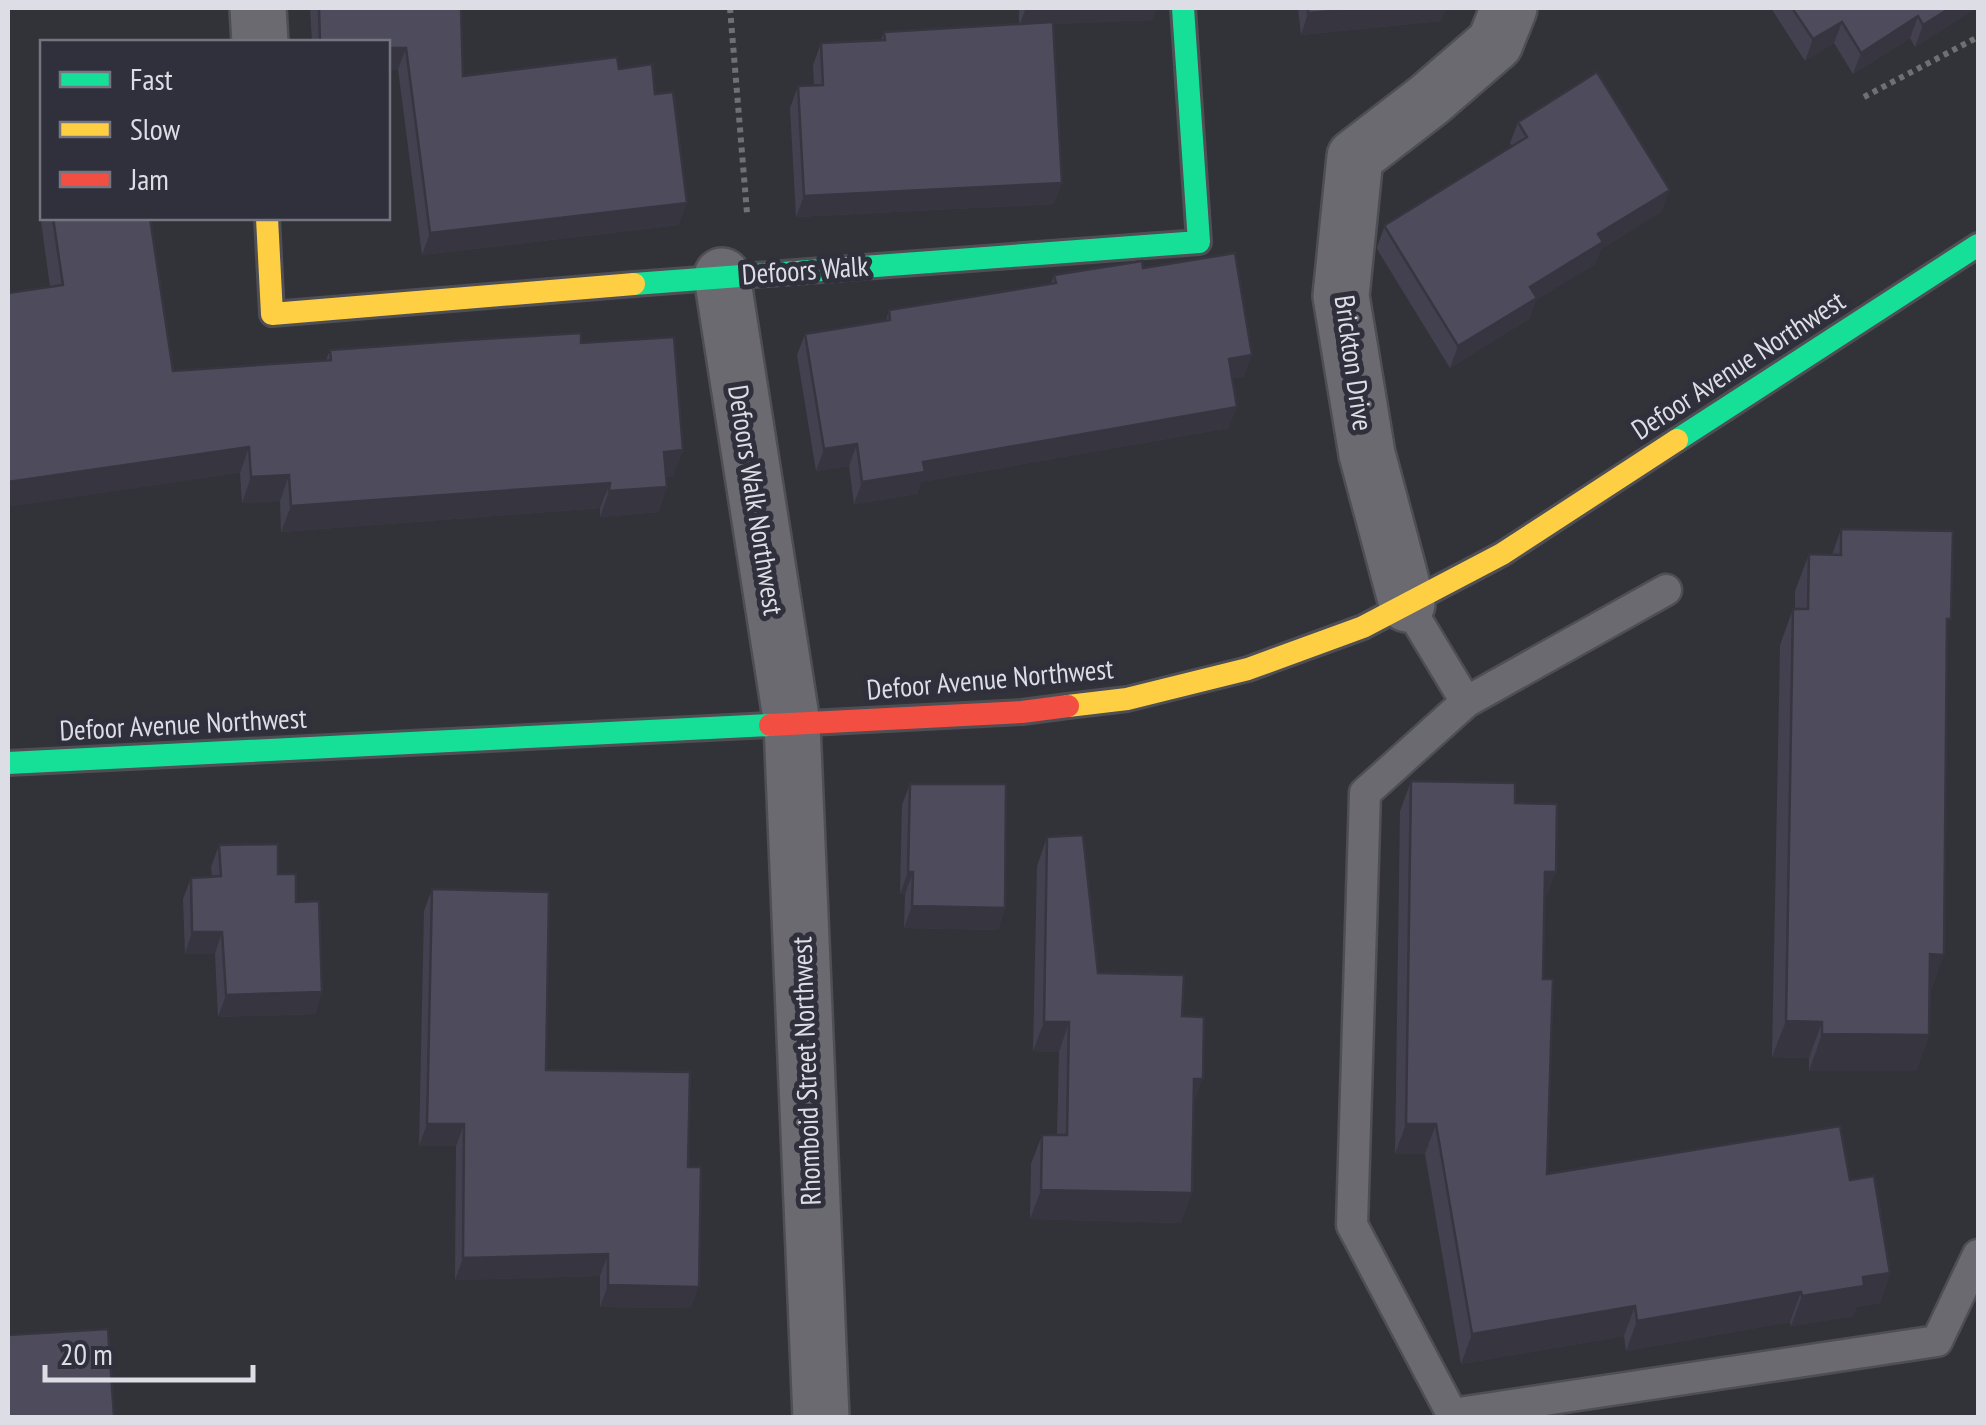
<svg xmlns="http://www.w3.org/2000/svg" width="1986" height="1425" font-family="'PT Sans Narrow',sans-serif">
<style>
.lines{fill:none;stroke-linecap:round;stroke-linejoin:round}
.lane-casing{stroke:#4e4e54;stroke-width:35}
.street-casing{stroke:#4e4e54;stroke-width:60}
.fast-casing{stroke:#4e4e54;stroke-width:28}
.slow-casing{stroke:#4e4e54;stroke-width:28}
.jam-casing{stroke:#4e4e54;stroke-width:28}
.path{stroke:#6f6f74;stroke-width:6;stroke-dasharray:5 5;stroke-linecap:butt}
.lane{stroke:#6a6a70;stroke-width:30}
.street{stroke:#6a6a70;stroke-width:55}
.fast{stroke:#16e098;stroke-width:22}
.slow{stroke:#ffcf43;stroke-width:22}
.jam{stroke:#f24e42;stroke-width:22}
.wall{fill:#43414f}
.shaded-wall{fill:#373540}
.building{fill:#4e4c5c;stroke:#373540;stroke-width:2.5}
.labels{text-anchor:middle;stroke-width:10;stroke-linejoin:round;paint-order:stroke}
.street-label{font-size:28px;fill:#dcdde5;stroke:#2f303c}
</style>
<rect width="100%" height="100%" fill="#323339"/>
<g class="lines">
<defs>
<path id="lane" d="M1407 604 1466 702 1365 793 1352 1225 1452 1414 1937 1341 1978 1255
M1466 702 1666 590"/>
<path id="street" d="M258 8 260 42
M722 276 792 724 821 1418
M1407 604 1367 454 1341 296 1355 157 1429 100 1495 43 1509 8"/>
<path id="fast" d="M634 284 1199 242 1183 8
M1677 440 1978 245
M8 763 770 725"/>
<path id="slow" d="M267 218 272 314 634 284
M1068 706 1127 699 1248 669 1363 627 1502 554 1677 440"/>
<path id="jam" d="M770 725 1022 712 1068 706"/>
</defs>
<use href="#lane" class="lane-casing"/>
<use href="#street" class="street-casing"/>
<use href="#fast" class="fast-casing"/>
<use href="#slow" class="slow-casing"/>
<use href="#jam" class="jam-casing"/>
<path class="path" d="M730 8 747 213
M1864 97 1978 37"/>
<use href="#lane" class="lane"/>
<use href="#street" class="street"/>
<use href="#fast" class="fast"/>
<use href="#slow" class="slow"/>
<use href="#jam" class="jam"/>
</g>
<path class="wall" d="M310 8H461L463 76 619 69 655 94 679 225 422 255 398 69 388 70V42H312Z
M1019 8H1157L1152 20 1053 24 1054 204 796 217 790 108 798 86 814 85 813 65 821 43 881 40 884 32 1019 24Z
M1298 8H1446L1441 21 1301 35Z
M1771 8H1976L1915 47 1910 38 1853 74 1834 43 1805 61Z
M1518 122 1662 211 1601 249 1595 264 1536 300 1529 319 1450 368 1377 249V247L1385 225 1512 146 1510 143Z
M42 217 150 218 173 371 326 360 330 350 581 343 683 450 673 476 666 477 667 487 658 512 600 517V508L281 532 280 501 242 503 240 473 50 287 41 221Z
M1143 268 1244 377 1232 378 1229 428 921 482 917 494 854 504 849 466 816 471 797 355 805 334 886 321 889 310 1051 284 1054 275Z
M1841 529 1946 632 1929 1035 1916 1071H1809V1058L1772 1057 1780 645 1793 609H1795V591L1809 554 1832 555Z
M1411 781 1515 803 1545 902 1543 979 1547 1174 1850 1180 1890 1273 1880 1303 1856 1307 1853 1316 1791 1326 1790 1322 1626 1351 1624 1336 1461 1364 1425 1154H1395L1400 811Z
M910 784 1005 908 998 930 904 928 905 894H900L902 805Z
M1047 837 1098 973 1182 1016 1193 1106 1181 1223 1030 1219 1031 1164 1042 1135H1057L1059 1052 1033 1051 1037 866Z
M219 845 278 874 296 902 322 992 315 1014 218 1017 215 954H185L183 899 191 878 212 877 211 867Z
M432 889 546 1070 688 1167 691 1308 600 1307V1276L455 1280 456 1146H419L424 911Z"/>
<path class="shaded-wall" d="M1026 8H1157L1152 20 1019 26Z
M1368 8H1446L1441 21 1301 35 1308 13Z
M1950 8H1976L1915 47 1923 25Z
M1918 16 1910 38 1853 74 1861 53Z
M1842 22 1834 43 1805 61 1813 39Z
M388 48H406L398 69 388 70Z
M1062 183 1054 204 796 217 804 196Z
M1670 190 1662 211 1601 249 1595 264 1536 300 1529 319 1450 368 1458 346 1530 287 1598 234Z
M687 203 679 225 422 255 430 233Z
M1252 355 1244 377 1221 380 1229 359Z
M1237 407 1229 428 921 482 917 494 854 504 862 482 923 462Z
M857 444 849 466 816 471 824 449Z
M249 447 240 473 8 507V482Z
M683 450 673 476 655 478 664 452Z
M289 475 280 501 242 503 251 477Z
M610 483 600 508 281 532 291 506Z
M667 487 658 512 600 517 609 491Z
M908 872H913L905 894H900Z
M1545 872H1556L1545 902H1534Z
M912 906 1005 908 998 930 904 928Z
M192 932H222L215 954H185Z
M1930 954 1944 955 1931 991H1917Z
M322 992 315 1014 218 1017 226 995Z
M1786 1021 1822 1022 1809 1058 1772 1057Z
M1044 1022H1069L1059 1052 1033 1051Z
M1822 1034 1929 1035 1916 1071H1809Z
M1194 1079H1203L1192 1109Z
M427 1124H464L456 1146H419Z
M1406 1124H1436L1425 1154H1395Z
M1041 1190 1192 1193 1181 1223 1030 1219Z
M608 1254 600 1276 455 1280 463 1258Z
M1890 1273 1880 1303 1856 1307 1853 1316 1791 1326 1802 1296 1863 1277Z
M608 1285 699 1287 691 1308 600 1307Z
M1801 1292 1790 1322 1626 1351 1637 1321Z
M1635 1306 1624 1336 1461 1364 1472 1334Z"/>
<path class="building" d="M319 8H461L463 76 617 57 619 69 652 64 655 94 673 92 687 203 430 233 406 48H388V42H320Z
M1308 8H1368L1308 13Z
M1792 8H1950L1923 25 1918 16 1861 53 1842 22 1813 39Z
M1053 22 1062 183 804 196 798 86 823 85 821 43 885 40 884 32Z
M1597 72 1670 190 1598 234 1603 242 1530 287 1537 298 1458 346 1385 227V225L1527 137 1518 122Z
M53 218H150L173 371 331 360 330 350 467 340 581 333V343L674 337 683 450 664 452 667 487 609 491 610 483 291 506 289 475 251 477 249 447 8 482V293L63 285Z
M1235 253 1252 355 1229 359 1237 407 923 462 925 472 862 482 857 444 824 449 805 334 890 320 889 310 1056 283 1054 275 1142 261 1143 268Z
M1841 529 1953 531 1951 619H1947L1944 955 1930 954 1929 1035 1822 1034V1022L1786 1021 1793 609H1808L1809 554 1841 555Z
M1411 781 1515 783V803L1557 804 1556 872H1545L1543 979H1553L1547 1174 1840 1126 1850 1180 1874 1176 1890 1273 1863 1277 1864 1286 1802 1296 1801 1292 1637 1321 1635 1306 1472 1334 1436 1124H1406Z
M910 784H1006L1005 908 912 906 913 872H908Z
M1083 835 1098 973 1184 975 1182 1016 1204 1017 1203 1079H1194L1192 1193 1041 1190 1042 1135H1067L1069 1022H1044L1047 837Z
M278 844V874H296V902L319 901 322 992 226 995 222 932H192L191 878 221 876 219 845Z
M432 889 549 892 546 1070 690 1072 688 1167H701L699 1287 608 1285V1254L463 1258 464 1124H427Z
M108 1329 114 1416 8 1418V1335Z"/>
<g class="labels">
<g class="street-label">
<text transform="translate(805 270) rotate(-4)" y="10">Defoors Walk</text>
<text transform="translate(1354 363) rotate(82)" y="10">Brickton Drive</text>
<text transform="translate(1738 365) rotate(-33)" y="10">Defoor Avenue Northwest</text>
<text transform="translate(756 500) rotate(81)" y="10">Defoors Walk Northwest</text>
<text transform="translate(990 679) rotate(-5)" y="10">Defoor Avenue Northwest</text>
<text transform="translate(183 724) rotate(-3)" y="10">Defoor Avenue Northwest</text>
<text transform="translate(806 1071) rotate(-92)" y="10">Rhomboid Street Northwest</text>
</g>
</g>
<rect width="1986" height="1425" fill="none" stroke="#dcdde5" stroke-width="20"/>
<rect x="40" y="40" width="350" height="180" fill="#2f303c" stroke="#747580" stroke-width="2.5"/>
<rect x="60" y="72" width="50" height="15" fill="#16e098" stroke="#747580" stroke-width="2.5"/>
<text x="130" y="90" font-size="30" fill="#dcdde5">Fast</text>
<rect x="60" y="122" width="50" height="15" fill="#ffcf43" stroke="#747580" stroke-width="2.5"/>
<text x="130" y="140" font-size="30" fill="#dcdde5">Slow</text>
<rect x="60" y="172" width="50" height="15" fill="#f24e42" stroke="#747580" stroke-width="2.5"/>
<text x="130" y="190" font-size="30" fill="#dcdde5">Jam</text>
<path d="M45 1365v15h208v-15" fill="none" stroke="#dcdde5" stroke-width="5"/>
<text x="60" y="1365" font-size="30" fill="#dcdde5" stroke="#2f303c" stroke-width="8" paint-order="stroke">20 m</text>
</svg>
